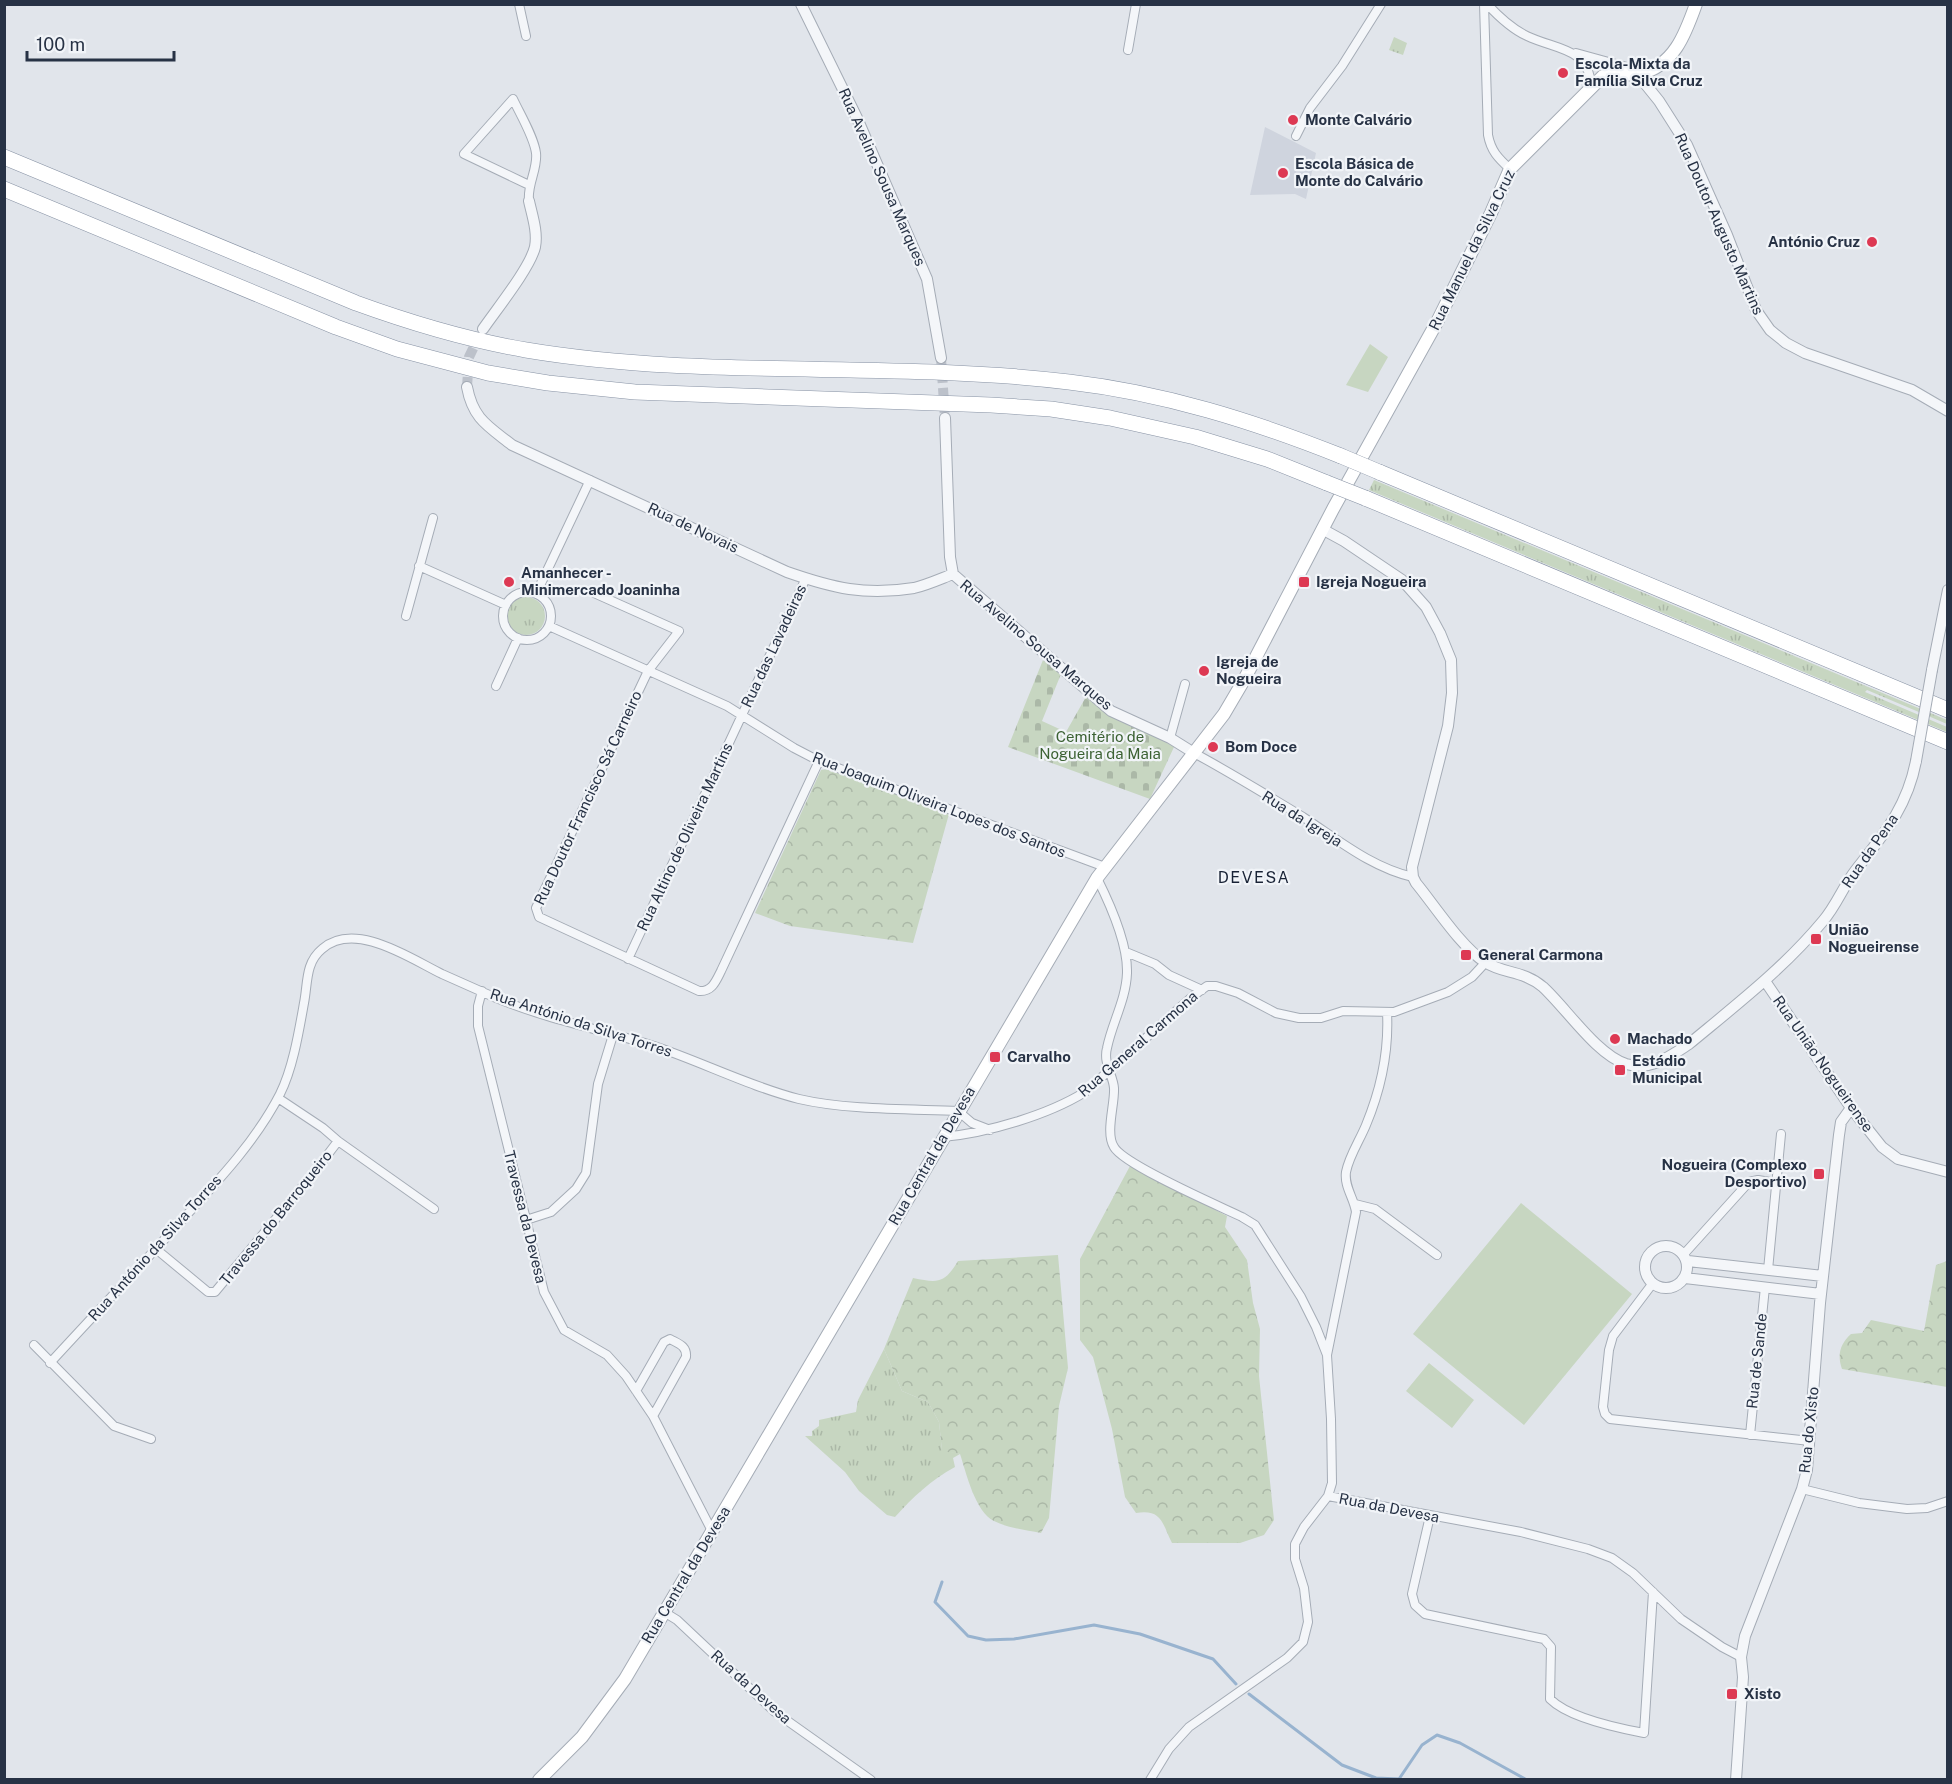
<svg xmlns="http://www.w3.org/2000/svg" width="1952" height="1784" font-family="'Public Sans',sans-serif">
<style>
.built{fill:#cfd4de}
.grass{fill:url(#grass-tufts)}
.forest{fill:url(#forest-crowns)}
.cemetery{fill:url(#cemetery-stones)}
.garden{fill:#c7d6c1}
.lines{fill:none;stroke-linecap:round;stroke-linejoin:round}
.stream{stroke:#98b3cf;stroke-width:3}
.tertiary-tunnel{stroke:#bcc1ca;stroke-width:10;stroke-dasharray:10 5;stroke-linecap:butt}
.minor-casing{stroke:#a5acb6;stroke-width:10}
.tertiary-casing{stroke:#a5acb6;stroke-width:12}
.secondary-casing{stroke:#a5acb6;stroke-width:14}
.motorway-casing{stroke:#8792a4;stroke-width:16}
.minor{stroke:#f4f6f9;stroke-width:8}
.tertiary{stroke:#f4f6f9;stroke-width:10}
.secondary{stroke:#fff;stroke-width:12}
.motorway{stroke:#fff;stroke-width:15}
.tertiary-bridge-casing{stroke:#a5acb6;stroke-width:12;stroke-linecap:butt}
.motorway-bridge-casing{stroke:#8792a4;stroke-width:16;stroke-linecap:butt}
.tertiary-bridge{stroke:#f4f6f9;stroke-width:10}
.motorway-bridge{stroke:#fff;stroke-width:15}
.poi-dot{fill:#dd3953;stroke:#f1f4f8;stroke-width:2}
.labels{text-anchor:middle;stroke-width:4.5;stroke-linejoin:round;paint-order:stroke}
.poi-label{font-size:15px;font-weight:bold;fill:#273245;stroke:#f1f4f8;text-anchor:start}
.street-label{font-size:15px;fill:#273245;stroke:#f1f4f8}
.park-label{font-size:15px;fill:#3c6233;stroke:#f1f4f8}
.neighbourhood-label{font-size:16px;letter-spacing:1.5px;fill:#192336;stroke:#f1f4f8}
</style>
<defs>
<pattern id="grass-tufts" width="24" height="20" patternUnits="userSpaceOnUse" patternTransform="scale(1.5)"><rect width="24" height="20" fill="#c7d6c1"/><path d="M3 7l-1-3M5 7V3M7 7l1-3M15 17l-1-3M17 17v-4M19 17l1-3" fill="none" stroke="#abb8a7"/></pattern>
<pattern id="forest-crowns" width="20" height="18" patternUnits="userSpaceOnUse" patternTransform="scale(1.5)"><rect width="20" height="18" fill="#c7d6c1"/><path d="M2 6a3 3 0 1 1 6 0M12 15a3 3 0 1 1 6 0" fill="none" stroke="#abb8a7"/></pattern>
<pattern id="cemetery-stones" width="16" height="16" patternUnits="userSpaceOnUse" patternTransform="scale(1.5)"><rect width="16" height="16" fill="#c7d6c1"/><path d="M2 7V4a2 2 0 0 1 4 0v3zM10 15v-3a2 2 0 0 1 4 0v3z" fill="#abb8a7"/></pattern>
</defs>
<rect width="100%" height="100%" fill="#e1e5eb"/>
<path class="built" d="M1265 127 1316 153 1306 199 1295 194 1250 195Z"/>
<path class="grass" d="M1394 37 1407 43 1403 55 1389 50Z
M1374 480 1947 720V724L1867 690 1865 692 1947 727V732L1369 490Z
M507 616a19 19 0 1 1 38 0a19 19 0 1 1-38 0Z
M884 1349 902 1391 928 1402 939 1422 942 1450 960 1454 953 1458 955 1467C931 1480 913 1497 895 1517L887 1515 859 1491 845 1472 805 1436H812V1431L819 1426V1420L856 1412 858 1400Z"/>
<path class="forest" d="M828 769 949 814 913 943 790 926 755 913 821 770Z
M1130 1166 1227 1216 1225 1227 1247 1260 1253 1303 1260 1329 1259 1376 1274 1520 1264 1535 1240 1543H1172C1162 1523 1162 1509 1136 1513L1125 1497 1112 1429 1093 1357 1080 1340V1259Z
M1058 1255 1068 1368 1059 1406 1049 1518 1041 1533C1025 1530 1008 1528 994 1521 975 1512 966 1472 960 1454L942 1451 939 1422 928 1402 902 1391 884 1349 913 1278C938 1283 944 1284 958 1261Z
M1947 1261V1387L1842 1369C1837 1355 1840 1344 1851 1334L1862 1333 1871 1320 1924 1331 1936 1265Z"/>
<path class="cemetery" d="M1043 660 1061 674 1042 721 1066 732 1087 695 1174 747 1150 799 1008 747Z"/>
<path class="garden" d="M1370 344 1388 357 1368 392 1346 385Z
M1521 1203 1632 1294 1524 1425 1413 1334Z
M1429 1363 1474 1400 1452 1428 1406 1391Z"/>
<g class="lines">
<path class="stream" d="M942 1582 935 1602 968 1636 986 1640 1014 1639 1094 1625 1140 1634 1213 1659 1236 1684
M1249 1694 1342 1765 1376 1778 1399 1779 1422 1745 1437 1735 1460 1743 1527 1780"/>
<path class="tertiary-tunnel" d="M941 358 945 418
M467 387 469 357 479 336"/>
<defs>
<path id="minor" d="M519 4 526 36
M1484 4 1488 135C1491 151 1498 158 1510 169
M1487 4C1499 17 1512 29 1527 36 1556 50 1589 47 1591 86
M1128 50 1136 4
M1576 53 1645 72
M1296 136 1310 108 1342 66 1381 4
M529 185 464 154 513 99C520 114 534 137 536 153 538 169 527 184 529 201
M419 566 506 605
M503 616a24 24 0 1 1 48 0a24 24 0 1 1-48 0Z
M594 593 679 631 648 671 536 908 539 917 699 991C712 992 716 981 721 971L819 761
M536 594 590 480
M406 616 433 518
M549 626 727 706 794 748 819 761 1105 867
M496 686 518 638
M1170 738 1185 684
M1194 753C1231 773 1267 795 1303 817 1337 839 1372 868 1413 877
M1097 878C1110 904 1128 943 1127 973 1126 1000 1112 1023 1107 1048 1103 1063 1113 1075 1114 1088 1115 1104 1105 1133 1114 1147 1124 1165 1219 1206 1242 1217L1255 1225 1301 1297 1316 1327 1327 1355 1331 1419 1332 1483 1328 1496
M1126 952 1155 964 1169 975 1202 990
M628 959 806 578
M482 991 478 1006V1026L544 1292 564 1330 607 1355 626 1376 653 1416 712 1531
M278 1098 323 1128 338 1141 434 1209
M943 1137C987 1133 1048 1115 1085 1092L1193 996 1207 986H1216L1238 993 1276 1013 1299 1018H1321L1343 1011 1394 1012 1448 992 1472 977 1485 963
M1355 1204 1375 1209 1437 1255
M526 1220 551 1212 576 1189 586 1173 598 1084 613 1035
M156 1249 208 1292H215L313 1174 338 1141
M1684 1254 1749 1182 1758 1180 1776 1183
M1768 1270 1781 1134
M1653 1283 1613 1336 1609 1350 1603 1407 1605 1414 1610 1419 1810 1441
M34 1345 114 1426 151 1439
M1327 1355 1356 1212C1354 1198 1344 1187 1346 1172 1349 1156 1360 1140 1366 1125 1381 1089 1389 1050 1387 1012
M50 1363C94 1315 139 1268 182 1220 218 1181 256 1141 280 1094 293 1068 299 1031 304 1003 308 983 305 963 322 949 355 920 411 959 442 974 460 982 478 990 496 998 547 1019 602 1030 654 1046 702 1062 751 1087 799 1099 846 1110 908 1109 958 1111L972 1123 990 1130
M636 1391 664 1342 670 1339C679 1344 687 1346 686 1357L653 1416
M1750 1435 1765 1287
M1802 1489 1859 1503 1907 1509 1927 1508 1948 1501
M1430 1516 1412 1594 1415 1605 1425 1614 1544 1639 1551 1647 1550 1699C1569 1718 1617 1728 1644 1733L1653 1592
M664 1612 677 1620 775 1712 871 1780
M1150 1780 1169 1749 1189 1727 1287 1658 1303 1642 1308 1622 1304 1588 1295 1559V1544L1304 1527 1328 1496 1521 1532 1588 1549 1612 1558 1633 1573 1681 1619 1722 1647 1741 1657"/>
<path id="tertiary" d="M801 4 857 118 927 279 941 358
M1638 75 1659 101 1687 145 1727 235 1756 310 1770 330 1786 343 1805 353 1912 390 1948 411
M483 329C496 310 530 268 535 247 538 232 532 215 529 201
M467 387C473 419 488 426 512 445L787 572C833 588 865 596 914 588 927 585 940 579 953 574
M945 418 950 557 953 574 1111 711 1170 738 1194 753
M1322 529 1344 541 1402 580 1426 607 1440 633 1451 660 1452 693 1448 726 1412 867 1413 877 1416 883C1435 906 1461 947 1485 962 1503 974 1523 970 1543 987 1566 1008 1597 1055 1626 1064 1651 1071 1669 1057 1689 1044 1736 1005 1784 968 1823 921 1836 906 1843 887 1855 871 1883 835 1907 808 1916 761
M1932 670 1948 590
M1765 981 1851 1108 1882 1147 1898 1159 1948 1172
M1645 1267a21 21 0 1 1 42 0a21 21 0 1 1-42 0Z
M1688 1261 1823 1276
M1685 1278 1821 1294
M1736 1780 1743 1677 1741 1657 1745 1636 1802 1489 1807 1470 1820 1303 1839 1135 1841 1122 1851 1108"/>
<path id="secondary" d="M539 1780 582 1737 625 1679 1097 878 1224 714 1244 680 1333 509 1437 322 1491 213 1510 169 1603 76C1619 69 1628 78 1640 74 1674 65 1685 35 1696 4"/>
<path id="motorway" d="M4 157 356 303C411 323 468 340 526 350 705 380 889 360 1069 382 1164 393 1253 421 1341 456
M4 189 336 327 397 349 488 373 548 383 635 392 991 405 1051 409 1110 418 1195 437 1267 459 1327 483
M1379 472 1948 710
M1365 498 1948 742"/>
</defs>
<use href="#minor" class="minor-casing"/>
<use href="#tertiary" class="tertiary-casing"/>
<use href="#secondary" class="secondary-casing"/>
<use href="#motorway" class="motorway-casing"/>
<use href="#minor" class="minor"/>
<use href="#tertiary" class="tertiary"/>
<use href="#secondary" class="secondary"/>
<use href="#motorway" class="motorway"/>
<defs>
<path id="tertiary-bridge" d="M1916 761 1932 670"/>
<path id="motorway-bridge" d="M1341 456 1379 472
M1327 483 1365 498"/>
</defs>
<use href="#tertiary-bridge" class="tertiary-bridge-casing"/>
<use href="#motorway-bridge" class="motorway-bridge-casing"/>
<use href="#tertiary-bridge" class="tertiary-bridge"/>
<use href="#motorway-bridge" class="motorway-bridge"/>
</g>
<g class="poi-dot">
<circle cx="1563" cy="73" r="6"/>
<circle cx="1293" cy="120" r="6"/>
<circle cx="1283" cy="173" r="6"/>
<circle cx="1872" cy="242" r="6"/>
<circle cx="509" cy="582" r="6"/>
<rect x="1298" y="576" width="12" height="12" rx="3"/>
<circle cx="1204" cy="671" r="6"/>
<circle cx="1213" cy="747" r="6"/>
<rect x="1810" y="933" width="12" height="12" rx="3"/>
<rect x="1460" y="949" width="12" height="12" rx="3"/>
<circle cx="1615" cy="1039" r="6"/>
<rect x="989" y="1051" width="12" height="12" rx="3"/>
<rect x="1614" y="1064" width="12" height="12" rx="3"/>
<rect x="1813" y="1168" width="12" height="12" rx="3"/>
<rect x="1726" y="1688" width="12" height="12" rx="3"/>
</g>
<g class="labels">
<g class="poi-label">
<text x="1575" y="69">Escola-Mixta da<tspan x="1575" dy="17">Família Silva Cruz</tspan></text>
<text x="1305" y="125">Monte Calvário</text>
<text x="1295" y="169">Escola Básica de<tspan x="1295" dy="17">Monte do Calvário</tspan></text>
<text x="1860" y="247" text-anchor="end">António Cruz</text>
<text x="521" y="578">Amanhecer -<tspan x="521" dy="17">Minimercado Joaninha</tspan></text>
<text x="1316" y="587">Igreja Nogueira</text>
<text x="1216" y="667">Igreja de<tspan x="1216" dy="17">Nogueira</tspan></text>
<text x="1225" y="752">Bom Doce</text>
<text x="1828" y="935">União<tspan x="1828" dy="17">Nogueirense</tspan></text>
<text x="1478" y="960">General Carmona</text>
<text x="1627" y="1044">Machado</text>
<text x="1007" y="1062">Carvalho</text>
<text x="1632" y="1066">Estádio<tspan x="1632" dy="17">Municipal</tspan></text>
<text x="1807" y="1170" text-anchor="end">Nogueira (Complexo<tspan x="1807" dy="17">Desportivo)</tspan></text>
<text x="1744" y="1699">Xisto</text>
</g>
<g class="street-label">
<text transform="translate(882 177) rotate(66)" y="5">Rua Avelino Sousa Marques</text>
<text transform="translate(1719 224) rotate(66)" y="5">Rua Doutor Augusto Martins</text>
<text transform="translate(1472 250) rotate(-64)" y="5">Rua Manuel da Silva Cruz</text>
<text transform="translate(693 528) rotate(25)" y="5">Rua de Novais</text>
<text transform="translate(1036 645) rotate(40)" y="5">Rua Avelino Sousa Marques</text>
<text transform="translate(774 646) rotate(-65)" y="5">Rua das Lavadeiras</text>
<text transform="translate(588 798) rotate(-65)" y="5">Rua Doutor Francisco Sá Carneiro</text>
<text transform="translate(939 805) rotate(21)" y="5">Rua Joaquim Oliveira Lopes dos Santos</text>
<text transform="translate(1302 819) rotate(32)" y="5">Rua da Igreja</text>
<text transform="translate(685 837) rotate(-65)" y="5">Rua Altino de Oliveira Martins</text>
<text transform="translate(1870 851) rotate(-55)" y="5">Rua da Pena</text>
<text transform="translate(581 1023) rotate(18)" y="5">Rua António da Silva Torres</text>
<text transform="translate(1138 1044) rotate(-41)" y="5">Rua General Carmona</text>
<text transform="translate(1823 1064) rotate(55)" y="5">Rua União Nogueirense</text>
<text transform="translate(932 1156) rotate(-60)" y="5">Rua Central da Devesa</text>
<text transform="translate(525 1217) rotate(76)" y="5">Travessa da Devesa</text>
<text transform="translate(276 1218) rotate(-51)" y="5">Travessa do Barroqueiro</text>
<text transform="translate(155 1248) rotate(-48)" y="5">Rua António da Silva Torres</text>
<text transform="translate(1757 1361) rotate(-84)" y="5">Rua de Sande</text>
<text transform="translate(1809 1430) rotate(-84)" y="5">Rua do Xisto</text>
<text transform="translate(1389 1508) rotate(11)" y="5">Rua da Devesa</text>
<text transform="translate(686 1575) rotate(-59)" y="5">Rua Central da Devesa</text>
<text transform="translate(751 1687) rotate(42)" y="5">Rua da Devesa</text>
</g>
<g class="park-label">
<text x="1100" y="742">Cemitério de<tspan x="1100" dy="17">Nogueira da Maia</tspan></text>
</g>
<g class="neighbourhood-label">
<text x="1254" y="883">DEVESA</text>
</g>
</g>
<rect width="1952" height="1784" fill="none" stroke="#273245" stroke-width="12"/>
<path d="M27 51v9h147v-9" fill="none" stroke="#273245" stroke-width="3"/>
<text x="36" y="51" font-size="18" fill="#273245" stroke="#f1f4f8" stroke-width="4.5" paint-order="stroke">100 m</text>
</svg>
